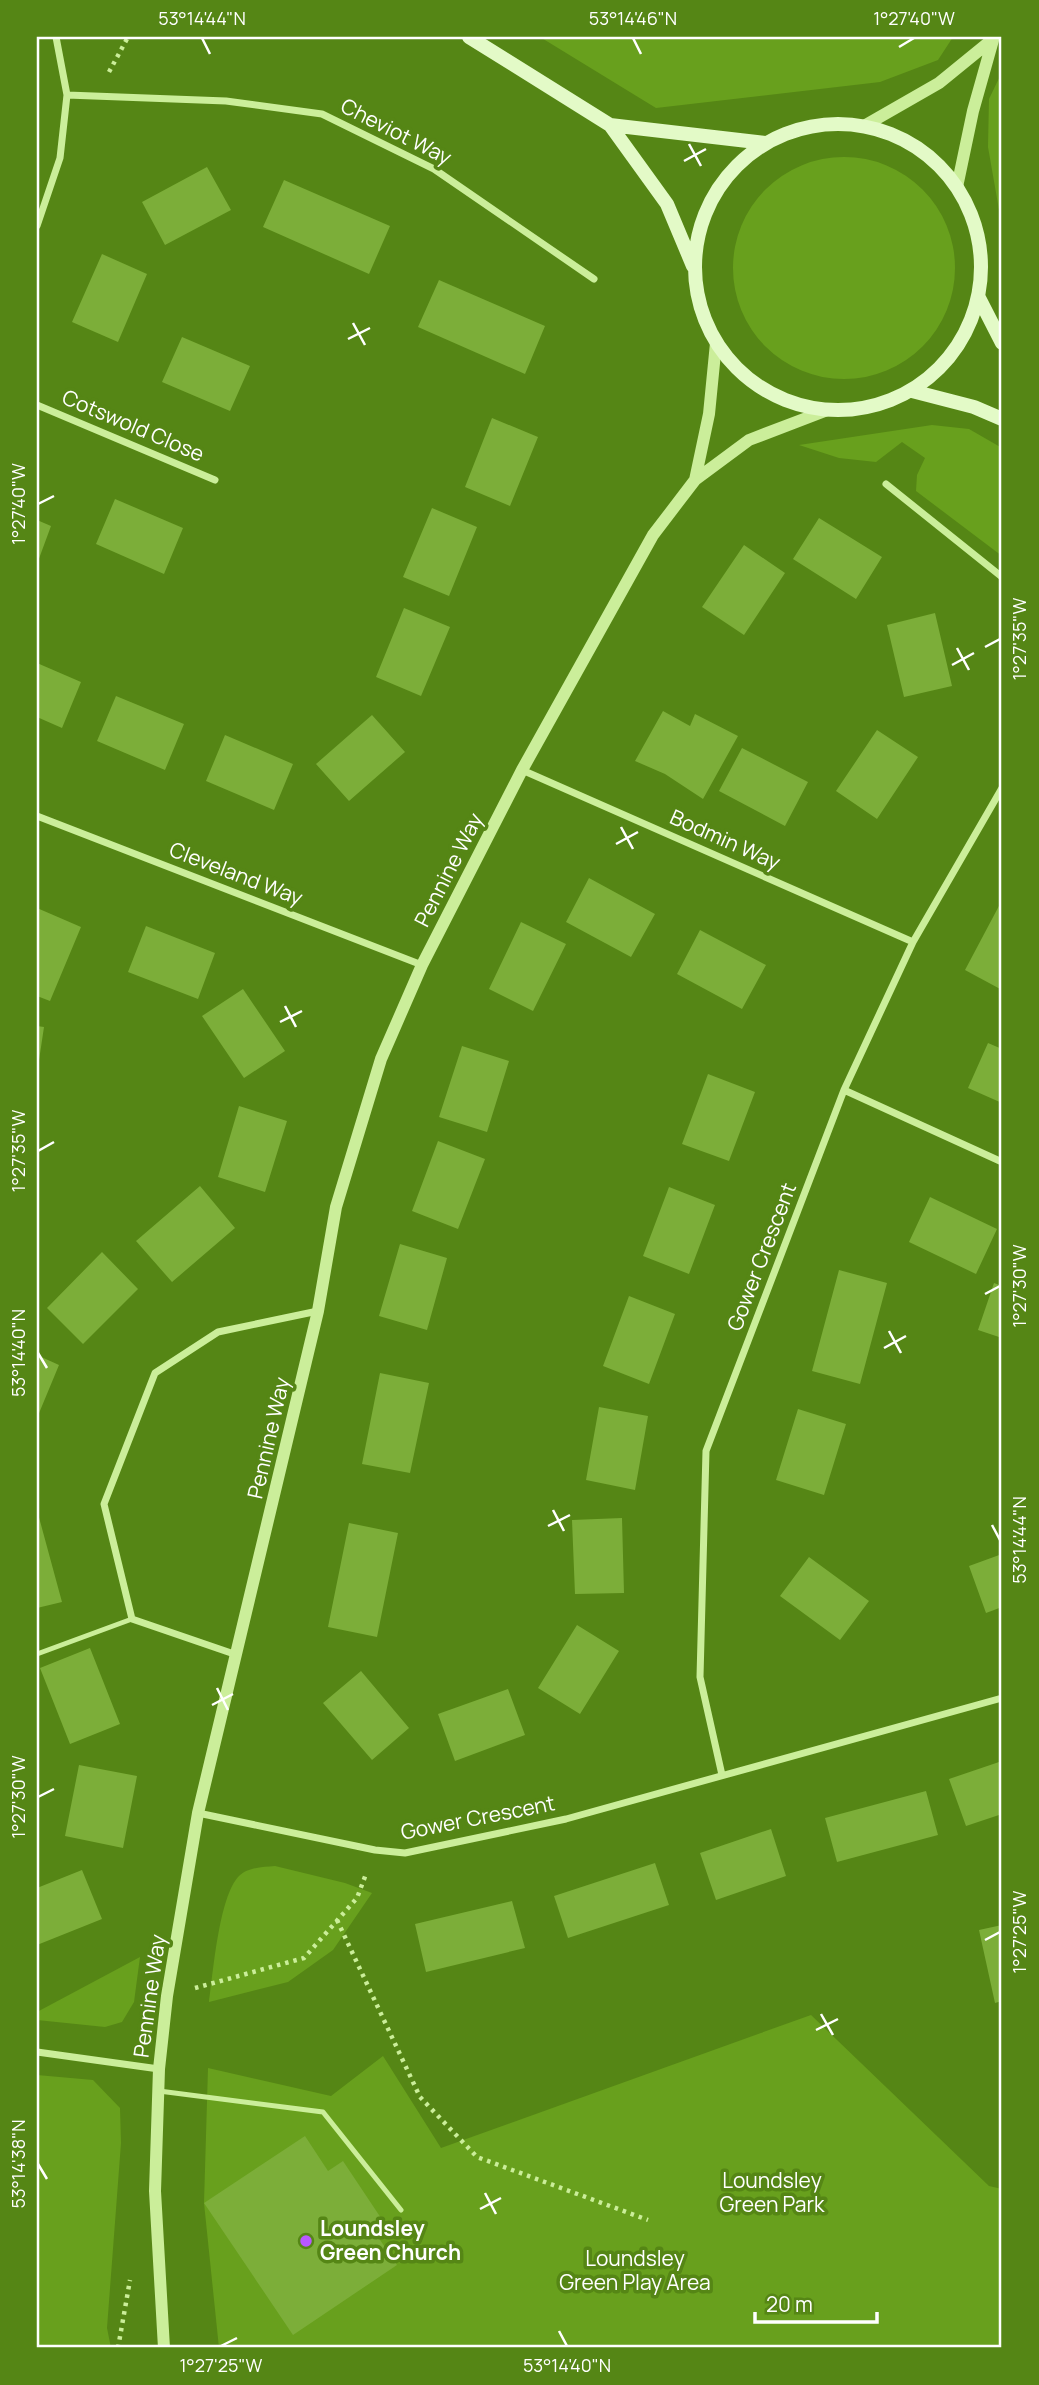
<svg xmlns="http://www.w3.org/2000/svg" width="1039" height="2385" font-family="Manrope,sans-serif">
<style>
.green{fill:#68a01d}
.building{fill:#7cae39}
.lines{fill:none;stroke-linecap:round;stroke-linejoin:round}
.path{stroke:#cbee9a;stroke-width:4.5;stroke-dasharray:3.5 5;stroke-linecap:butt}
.service{stroke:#cbee9a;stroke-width:5}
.minor{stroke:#cbee9a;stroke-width:7}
.tertiary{stroke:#cbee9a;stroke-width:12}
.secondary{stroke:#e3fac7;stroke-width:14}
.ticks{fill:none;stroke:#fff;stroke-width:2.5}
.poi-dot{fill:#b957ff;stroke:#558615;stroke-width:2.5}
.labels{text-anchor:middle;stroke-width:7;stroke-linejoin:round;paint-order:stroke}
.street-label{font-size:21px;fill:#fff;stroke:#558615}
.park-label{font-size:21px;fill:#fff;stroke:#558615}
.poi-label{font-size:21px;font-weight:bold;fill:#fff;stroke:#558615;text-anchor:start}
.neatline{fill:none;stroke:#fff;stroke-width:2.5}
.ticks-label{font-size:18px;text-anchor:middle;fill:#fff}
</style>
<rect width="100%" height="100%" fill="#558615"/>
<path class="green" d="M540 37H953L938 60 880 82 656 108Z
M1002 72V227L988 147 989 99Z
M733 268a111 111 0 1 1 222 0a111 111 0 1 1-222 0Z
M932 425 969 429 1002 448V556L916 491 917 475 925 458 902 442 876 462 839 458 799 445Z
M275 1866 345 1883 372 1893 333 1950 288 1982 209 2002C213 1974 219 1896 239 1876 248 1867 263 1867 275 1866Z
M140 1957 134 2002 122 2022 105 2027 37 2020V2012Z
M811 2015 989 2186 1002 2189V2348H219L204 2203 208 2068 331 2096 383 2056 441 2148Z
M37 2075 93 2080 120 2108 121 2143 107 2328 111 2348H37Z"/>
<path class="building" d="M207 167 231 210 165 245 142 202Z
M284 180 390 226 369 274 263 227Z
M102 254 147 274 118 342 72 322Z
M439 280 545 326 525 374 418 327Z
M182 337 250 366 230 411 162 382Z
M492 418 538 437 510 506 465 487Z
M115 499 183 528 164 574 96 544Z
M432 508 477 527 449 596 403 577Z
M819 518 882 557 856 599 793 559Z
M37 520 51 526 37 564Z
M744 545 785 573 744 635 702 607Z
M404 608 450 627 421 696 376 677Z
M935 613 952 686 904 697 887 625Z
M37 663 81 682 62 728 37 717Z
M116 696 184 724 165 770 97 741Z
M663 711 690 726 695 714 738 736 703 799 665 774 635 761Z
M372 715 405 752 349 801 316 764Z
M877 730 918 757 877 819 836 791Z
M225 735 293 764 274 810 206 781Z
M742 748 808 782 785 826 719 791Z
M589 878 655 914 631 957 566 922Z
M1000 904 1002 905V990L965 970Z
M37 908 81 927 50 1001 37 996Z
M521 922 566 944 533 1011 489 989Z
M146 926 215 953 198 999 128 972Z
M700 930 766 965 742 1009 677 974Z
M243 989 285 1051 244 1078 202 1016Z
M37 1026 44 1027 38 1067 37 1066Z
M988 1043 1002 1049V1103L968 1088Z
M462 1046 509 1061 487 1132 439 1117Z
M708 1074 755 1092 729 1161 682 1144Z
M239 1106 287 1121 265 1192 218 1177Z
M438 1141 485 1159 458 1229 412 1211Z
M200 1186 235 1228 172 1282 136 1241Z
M669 1187 715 1205 689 1274 643 1256Z
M930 1197 997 1229 976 1274 909 1242Z
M400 1244 447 1258 427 1330 379 1316Z
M102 1252 138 1289 83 1344 47 1308Z
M839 1270 887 1283 860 1384 812 1371Z
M994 1283 1002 1286V1338L978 1330Z
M629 1296 675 1314 649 1384 603 1366Z
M37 1355 59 1365 37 1418Z
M380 1373 429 1383 410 1473 362 1464Z
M599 1407 648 1416 635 1490 586 1480Z
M798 1409 846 1424 824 1495 776 1480Z
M37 1510 62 1602 37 1608Z
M622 1518 624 1593 575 1594 572 1520Z
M349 1523 398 1533 377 1637 328 1627Z
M1002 1554V1607L986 1613 969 1566Z
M809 1557 869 1601 840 1640 780 1596Z
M577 1625 619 1651 580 1714 538 1688Z
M90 1648 120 1724 70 1744 40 1668Z
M361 1671 409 1728 372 1760 323 1703Z
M508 1689 525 1735 455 1761 438 1714Z
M1002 1761V1814L966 1826 949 1779Z
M79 1765 137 1776 123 1848 65 1836Z
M926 1791 938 1835 837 1862 825 1818Z
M771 1829 786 1876 716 1900 700 1853Z
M655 1863 669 1905 568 1938 554 1896Z
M82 1870 102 1919 37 1945V1888Z
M512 1901 525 1948 426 1972 415 1924Z
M1002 1925V2001L995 2003 979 1930Z
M305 2136 328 2171 343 2161 383 2221 372 2228 397 2265 293 2335 204 2203Z"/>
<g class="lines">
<path class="path" d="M109 72 128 37
M337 1920 420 2097 477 2157 648 2220
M195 1988 304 1958 357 1898 366 1874
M118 2348 130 2280"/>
<path class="service" d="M37 1654 132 1619
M159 2091 323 2112 401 2210"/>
<path class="minor" d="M67 95 226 101 322 114 434 169 594 279
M37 226 60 158 67 95 56 37
M37 405 215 480
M886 484 1002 577
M522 770 913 942
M37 816 422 965
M844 1090 1002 1162
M237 1655 132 1619 104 1504 155 1373 218 1332 318 1311
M722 1775 700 1677 706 1451 844 1090 913 942 1002 788
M198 1813 375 1850 405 1853 566 1819 1002 1698
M37 2052 159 2069"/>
<path class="tertiary" d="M864 126 939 83 993 39
M957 187 973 111 993 40
M695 480 709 414 716 343
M164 2348 155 2191 159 2069 167 1996 198 1813 318 1311 336 1207 381 1059 422 965 522 770 653 535 695 480 749 440 825 411"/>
<path class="secondary" d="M469 37 610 125 667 204 693 266
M695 267a143 143 0 1 1 286 0a143 143 0 1 1-286 0Z
M610 125 765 143
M978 296 1002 343
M912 391 974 407 1002 419"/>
</g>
<path class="ticks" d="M202 38 210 54M633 38 641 54M899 47 914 38M689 144 701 166M684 161 706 149M353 323 365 345M348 339 370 328M38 504 54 496M985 647 1000 639M957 648 969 670M952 665 974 653M621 827 633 849M616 844 638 832M285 1006 296 1027M280 1022 302 1011M38 1151 54 1142M985 1294 1000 1286M889 1331 901 1353M884 1348 906 1336M38 1353 47 1368M553 1510 564 1531M992 1525 1000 1540M548 1526 570 1515M217 1688 228 1710M212 1705 233 1694M38 1797 54 1789M985 1940 1000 1932M821 2014 833 2035M816 2030 838 2019M38 2164 47 2179M485 2193 496 2214M480 2209 501 2198M559 2331 567 2346M221 2346 237 2338"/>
<circle class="poi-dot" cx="306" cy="2241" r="7"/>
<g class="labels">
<g class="street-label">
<text transform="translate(396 132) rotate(27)" y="7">Cheviot Way</text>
<text transform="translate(133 426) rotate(23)" y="7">Cotswold Close</text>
<text transform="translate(725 840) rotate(24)" y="7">Bodmin Way</text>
<text transform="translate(449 870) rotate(-63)" y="7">Pennine Way</text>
<text transform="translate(236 874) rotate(21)" y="7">Cleveland Way</text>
<text transform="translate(762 1257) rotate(-69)" y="7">Gower Crescent</text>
<text transform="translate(269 1438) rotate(-77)" y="7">Pennine Way</text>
<text transform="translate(478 1818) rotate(-11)" y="7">Gower Crescent</text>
<text transform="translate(150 1996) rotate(-82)" y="7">Pennine Way</text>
</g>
<g class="park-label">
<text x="772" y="2188">Loundsley<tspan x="772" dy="24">Green Park</tspan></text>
<text x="635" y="2266">Loundsley<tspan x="635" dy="24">Green Play Area</tspan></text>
</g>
<g class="poi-label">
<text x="320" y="2236">Loundsley<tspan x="320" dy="24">Green Church</tspan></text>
</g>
</g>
<rect width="1039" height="2385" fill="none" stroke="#558615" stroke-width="77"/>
<path d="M755 2312v10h122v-10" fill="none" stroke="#ffffff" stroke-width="3.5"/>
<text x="766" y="2312" font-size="21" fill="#ffffff" stroke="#558615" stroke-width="5" paint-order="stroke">20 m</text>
<rect x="38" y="38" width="962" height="2308" class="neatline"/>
<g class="ticks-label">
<text x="202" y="25">53°14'44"N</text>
<text x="633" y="25">53°14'46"N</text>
<text x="914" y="25">1°27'40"W</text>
<text transform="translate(19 504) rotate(-90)" y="6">1°27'40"W</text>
<text transform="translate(1020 639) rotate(-90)" y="6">1°27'35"W</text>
<text transform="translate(19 1151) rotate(-90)" y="6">1°27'35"W</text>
<text transform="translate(1020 1286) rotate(-90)" y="6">1°27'30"W</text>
<text transform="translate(19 1353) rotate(-90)" y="6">53°14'40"N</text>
<text transform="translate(1020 1540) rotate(-90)" y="6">53°14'44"N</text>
<text transform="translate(19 1797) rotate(-90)" y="6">1°27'30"W</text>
<text transform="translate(1020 1932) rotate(-90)" y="6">1°27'25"W</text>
<text transform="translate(19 2164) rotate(-90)" y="6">53°14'38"N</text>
<text x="221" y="2372">1°27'25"W</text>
<text x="567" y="2372">53°14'40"N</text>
</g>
</svg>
